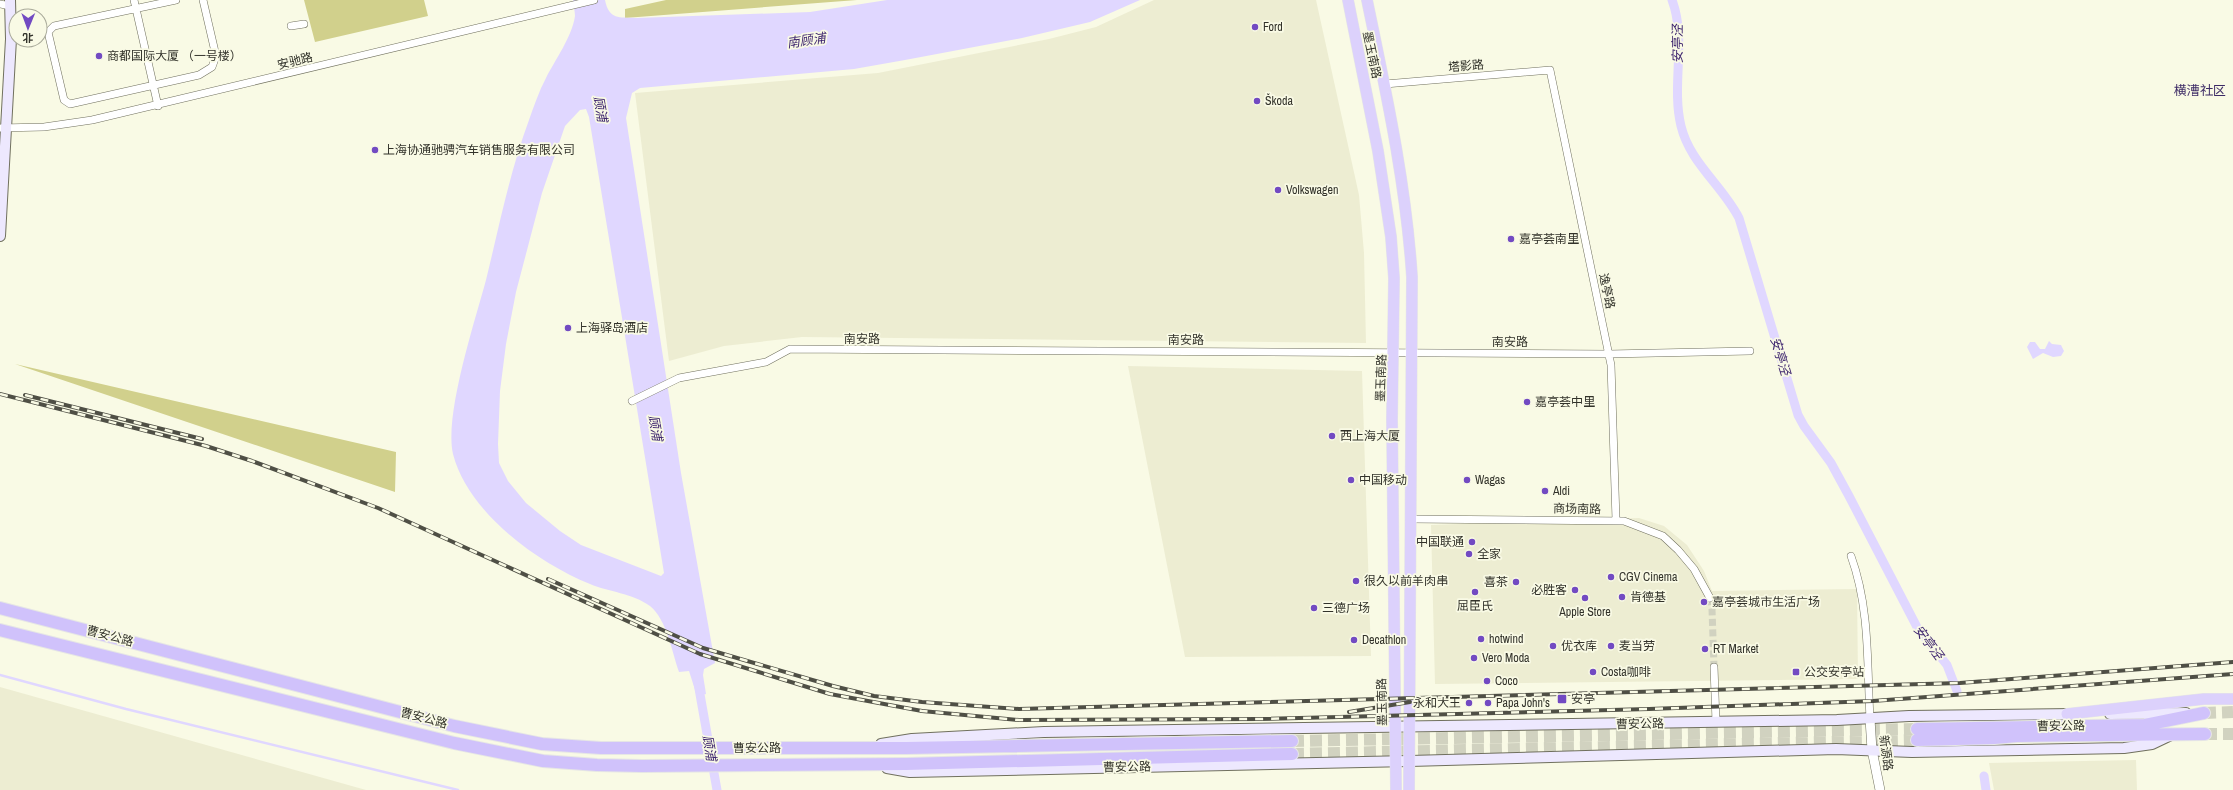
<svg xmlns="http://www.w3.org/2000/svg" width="2233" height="790" font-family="'Archivo Narrow','Noto Sans SC',sans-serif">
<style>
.built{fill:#ededd2}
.green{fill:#d1d08c}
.water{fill:#e0d7ff;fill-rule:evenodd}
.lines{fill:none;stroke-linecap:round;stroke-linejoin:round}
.stream{stroke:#e0d7ff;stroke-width:2.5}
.canal{stroke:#e0d7ff;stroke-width:9}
.minor-tunnel{stroke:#d1d2c0;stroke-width:7;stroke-dasharray:7 3.5;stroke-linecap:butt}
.trunk-tunnel{stroke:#d1d2c0;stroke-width:12;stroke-dasharray:12 6;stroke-linecap:butt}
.minor-casing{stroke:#70705e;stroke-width:8}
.tertiary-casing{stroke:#70705e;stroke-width:10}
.secondary-casing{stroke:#70705e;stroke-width:12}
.primary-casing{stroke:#e6e6e5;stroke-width:12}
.trunk-casing{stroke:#e6e6e5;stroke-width:14}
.minor{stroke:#fff;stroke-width:7}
.tertiary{stroke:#fff;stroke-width:9}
.secondary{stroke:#ede8fe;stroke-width:10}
.primary{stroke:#dcd1fc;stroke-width:11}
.trunk{stroke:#d0c2fb;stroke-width:12}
.rail-casing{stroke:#4f4f45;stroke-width:4}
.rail{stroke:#f9fae5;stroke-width:2.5;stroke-dasharray:8;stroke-linecap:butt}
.poi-dot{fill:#724ac2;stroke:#f9fae5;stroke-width:1.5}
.labels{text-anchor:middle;stroke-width:3.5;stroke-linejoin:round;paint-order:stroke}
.poi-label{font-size:12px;fill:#32322a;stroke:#f9fae5;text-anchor:start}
.street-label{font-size:12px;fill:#32322a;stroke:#f9fae5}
.water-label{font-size:13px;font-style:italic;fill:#3f266f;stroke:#f9fae5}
.neighbourhood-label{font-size:13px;fill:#3c2a65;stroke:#f9fae5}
</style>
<rect width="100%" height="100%" fill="#f9fae5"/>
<path class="built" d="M1154 0H1316L1359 195 1364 253 1366 343 802 337 724 346 669 361 635 93 878 73 1049 39 1096 27Z
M1128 366 1362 371 1371 656 1185 657Z
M1639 518 1664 526 1687 545 1704 571 1712 591 1857 589 1858 679 1435 684 1431 525Z
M0 687 366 790H0Z
M2136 760 2137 790H1994L1989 763Z"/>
<path class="green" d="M304 0H424L428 16 315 42Z
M666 0H857L625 18V9Z
M15 364 396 452 395 492Z"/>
<path class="water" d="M573 0H605C609 20 619 17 636 18L810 12 887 0H1140L1090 22 1022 38 905 60 854 69 640 88 632 93 626 118 681 473 715 663 704 669 703 675 706 694 697 696 689 671 679 672C672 652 667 620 650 606 632 593 609 592 590 584 536 562 468 512 453 454 444 415 475 321 486 280 499 227 510 171 529 120 534 106 539 91 546 78 555 60 572 37 575 16 575 11 573 5 573 0ZM586 109 589 117 664 573 661 576 581 545 560 531 526 503 508 481 499 463 498 444 500 391 506 344 516 292 542 193 565 126 580 110Z
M2049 341 2052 344 2061 345 2064 351 2061 356 2053 357 2043 353 2033 359 2027 347 2030 342H2035L2040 349H2045Z"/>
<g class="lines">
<path class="stream" d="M0 675 126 709 458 790"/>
<path class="canal" d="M1672 0C1687 40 1671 85 1681 126 1690 163 1722 185 1739 218L1798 415 1804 426 1831 463 1849 496 1918 629 1947 665 1957 691
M698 683 717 790
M1984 776 1986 790"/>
<path class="minor-tunnel" d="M1710 598 1712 609 1714 667"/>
<path class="trunk-tunnel" d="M2204 713 2233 712
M2205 734H2233
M1292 741 1917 729
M1292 754 1917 740"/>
<defs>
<path id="minor" d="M134 0 158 106
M176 0 54 26 48 32 64 100 70 104 199 75 212 67 216 56 203 0
M0 4 10 6
M291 26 304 24
M1385 84 1550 70 1611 365 1616 520
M0 128 44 127 92 120 594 0
M632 401 679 378 766 362 790 349 1609 354 1750 351
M1410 519 1624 521 1663 536 1678 550 1694 569 1710 598
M1851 556C1870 608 1867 664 1870 719
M1714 667 1716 722"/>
<path id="tertiary" d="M1870 719 1872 750 1880 790"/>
<path id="secondary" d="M0 236 11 39 10 0
M2110 714 2186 713
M881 744 912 739 1044 732 1837 720 1909 716 2074 714
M887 768 910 772 1410 761 1836 749 1912 752 2124 748 2152 744 2173 734"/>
<path id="primary" d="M1348 0 1378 151 1391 237 1394 278 1392 419 1396 790
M1367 0C1386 92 1406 183 1412 277L1409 790
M2067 714 2204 699H2233"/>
<path id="trunk" d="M0 608 454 726 542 744 601 748H906L1292 741
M0 630 454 743 543 761 597 765 642 766 906 764 1292 754
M1917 729 2145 725 2204 713
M1917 740 1994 738 2017 736 2205 734"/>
</defs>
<use href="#minor" class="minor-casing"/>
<use href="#tertiary" class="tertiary-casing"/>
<use href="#secondary" class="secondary-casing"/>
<use href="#primary" class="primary-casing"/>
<use href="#trunk" class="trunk-casing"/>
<use href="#minor" class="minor"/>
<use href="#tertiary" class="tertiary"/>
<use href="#secondary" class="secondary"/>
<use href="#primary" class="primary"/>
<use href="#trunk" class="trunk"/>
<defs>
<path id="rail" d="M0 394 206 446 252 461 378 508 700 654 830 694 922 711 1019 720 1260 719 1649 709 1873 701 2233 674
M25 395 202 439
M548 579 703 648 833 686 874 696 922 702 1019 709 1960 683 2233 662
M1349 712 1410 702"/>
</defs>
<use href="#rail" class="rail-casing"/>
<use href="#rail" class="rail"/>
</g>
<g class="poi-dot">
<circle cx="1255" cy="27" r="4"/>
<circle cx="99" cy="56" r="4"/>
<circle cx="1257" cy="101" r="4"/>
<circle cx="375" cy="150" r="4"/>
<circle cx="1278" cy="190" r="4"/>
<circle cx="1511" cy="239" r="4"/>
<circle cx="568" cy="328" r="4"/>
<circle cx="1527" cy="402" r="4"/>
<circle cx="1332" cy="436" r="4"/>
<circle cx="1351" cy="480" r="4"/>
<circle cx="1467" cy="480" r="4"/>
<circle cx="1545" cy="491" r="4"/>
<circle cx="1472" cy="542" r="4"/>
<circle cx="1469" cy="554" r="4"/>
<circle cx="1611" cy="577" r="4"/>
<circle cx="1356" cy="581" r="4"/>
<circle cx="1516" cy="582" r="4"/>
<circle cx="1575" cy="590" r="4"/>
<circle cx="1475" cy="592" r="4"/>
<circle cx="1622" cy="597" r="4"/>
<circle cx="1585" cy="598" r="4"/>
<circle cx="1704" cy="602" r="4"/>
<circle cx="1314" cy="608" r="4"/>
<circle cx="1481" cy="639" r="4"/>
<circle cx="1354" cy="640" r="4"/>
<circle cx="1553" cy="646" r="4"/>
<circle cx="1611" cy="646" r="4"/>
<circle cx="1705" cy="649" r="4"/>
<circle cx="1474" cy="658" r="4"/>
<circle cx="1593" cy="672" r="4"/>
<rect x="1792" y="668" width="8" height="8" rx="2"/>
<circle cx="1487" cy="681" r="4"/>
<rect x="1557" y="694" width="10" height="10" rx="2"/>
<circle cx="1469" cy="703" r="4"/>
<circle cx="1488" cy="703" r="4"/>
</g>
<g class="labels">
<g class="poi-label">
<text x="1263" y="31">Ford</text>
<text x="107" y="60">商都国际大厦 （一号楼）</text>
<text x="1265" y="105">Škoda</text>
<text x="383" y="154">上海协通驰骋汽车销售服务有限公司</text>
<text x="1286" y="194">Volkswagen</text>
<text x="1519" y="243">嘉亭荟南里</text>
<text x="576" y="332">上海驿岛酒店</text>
<text x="1535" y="406">嘉亭荟中里</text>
<text x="1340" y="440">西上海大厦</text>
<text x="1359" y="484">中国移动</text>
<text x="1475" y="484">Wagas</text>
<text x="1553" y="495">Aldi</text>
<text x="1464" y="546" text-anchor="end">中国联通</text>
<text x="1477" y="558">全家</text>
<text x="1619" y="581">CGV Cinema</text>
<text x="1364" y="585">很久以前羊肉串</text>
<text x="1508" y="586" text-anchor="end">喜茶</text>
<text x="1567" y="594" text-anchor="end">必胜客</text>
<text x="1630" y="601">肯德基</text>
<text x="1712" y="606">嘉亭荟城市生活广场</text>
<text x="1475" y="610" text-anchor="middle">屈臣氏</text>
<text x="1322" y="612">三德广场</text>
<text x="1585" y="616" text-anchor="middle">Apple Store</text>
<text x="1489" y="643">hotwind</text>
<text x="1362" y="644">Decathlon</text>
<text x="1561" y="650">优衣库</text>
<text x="1619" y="650">麦当劳</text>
<text x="1713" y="653">RT Market</text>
<text x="1482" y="662">Vero Moda</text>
<text x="1601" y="676">Costa咖啡</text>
<text x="1804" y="676">公交安亭站</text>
<text x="1495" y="685">Coco</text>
<text x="1571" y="703">安亭</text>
<text x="1461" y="707" text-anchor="end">永和大王</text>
<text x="1496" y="707">Papa John's</text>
</g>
<g class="street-label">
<text transform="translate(1372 55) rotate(78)" y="4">墨玉南路</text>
<text transform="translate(295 61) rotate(-14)" y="4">安驰路</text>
<text transform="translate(1466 66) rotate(-5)" y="4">塔影路</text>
<text transform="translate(1607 291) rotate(78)" y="4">逸亭路</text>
<text x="862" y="343">南安路</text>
<text x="1186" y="344">南安路</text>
<text x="1510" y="346">南安路</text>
<text transform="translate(1381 378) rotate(-88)" y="4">墨玉南路</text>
<text transform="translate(1577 509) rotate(1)" y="4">商场南路</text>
<text transform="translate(110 636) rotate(15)" y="4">曹安公路</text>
<text transform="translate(1382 702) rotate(-91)" y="4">墨玉南路</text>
<text transform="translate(424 718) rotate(15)" y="4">曹安公路</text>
<text transform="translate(1640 724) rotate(-1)" y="4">曹安公路</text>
<text transform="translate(2061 726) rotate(-1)" y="4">曹安公路</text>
<text x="757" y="752">曹安公路</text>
<text transform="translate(1886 753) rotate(82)" y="4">新源路</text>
<text transform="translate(1127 767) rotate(-1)" y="4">曹安公路</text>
</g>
<g class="water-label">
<text transform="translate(806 40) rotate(-8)" y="5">南顾浦</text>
<text transform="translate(1677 44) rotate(-90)" y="5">安亭泾</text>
<text transform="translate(601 109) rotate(80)" y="5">顾浦</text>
<text transform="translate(1781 356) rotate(73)" y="5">安亭泾</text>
<text transform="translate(656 428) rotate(80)" y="5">顾浦</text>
<text transform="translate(1929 642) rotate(53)" y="5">安亭泾</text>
<text transform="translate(710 748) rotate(80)" y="5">顾浦</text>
</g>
<g class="neighbourhood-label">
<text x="2200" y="95">横漕社区</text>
</g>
</g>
<g transform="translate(28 28) rotate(181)"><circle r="19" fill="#f9fae5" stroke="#a9aa9a"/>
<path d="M0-3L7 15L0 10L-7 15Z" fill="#724ac2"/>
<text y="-6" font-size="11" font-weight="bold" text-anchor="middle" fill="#32322a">北</text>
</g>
</svg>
